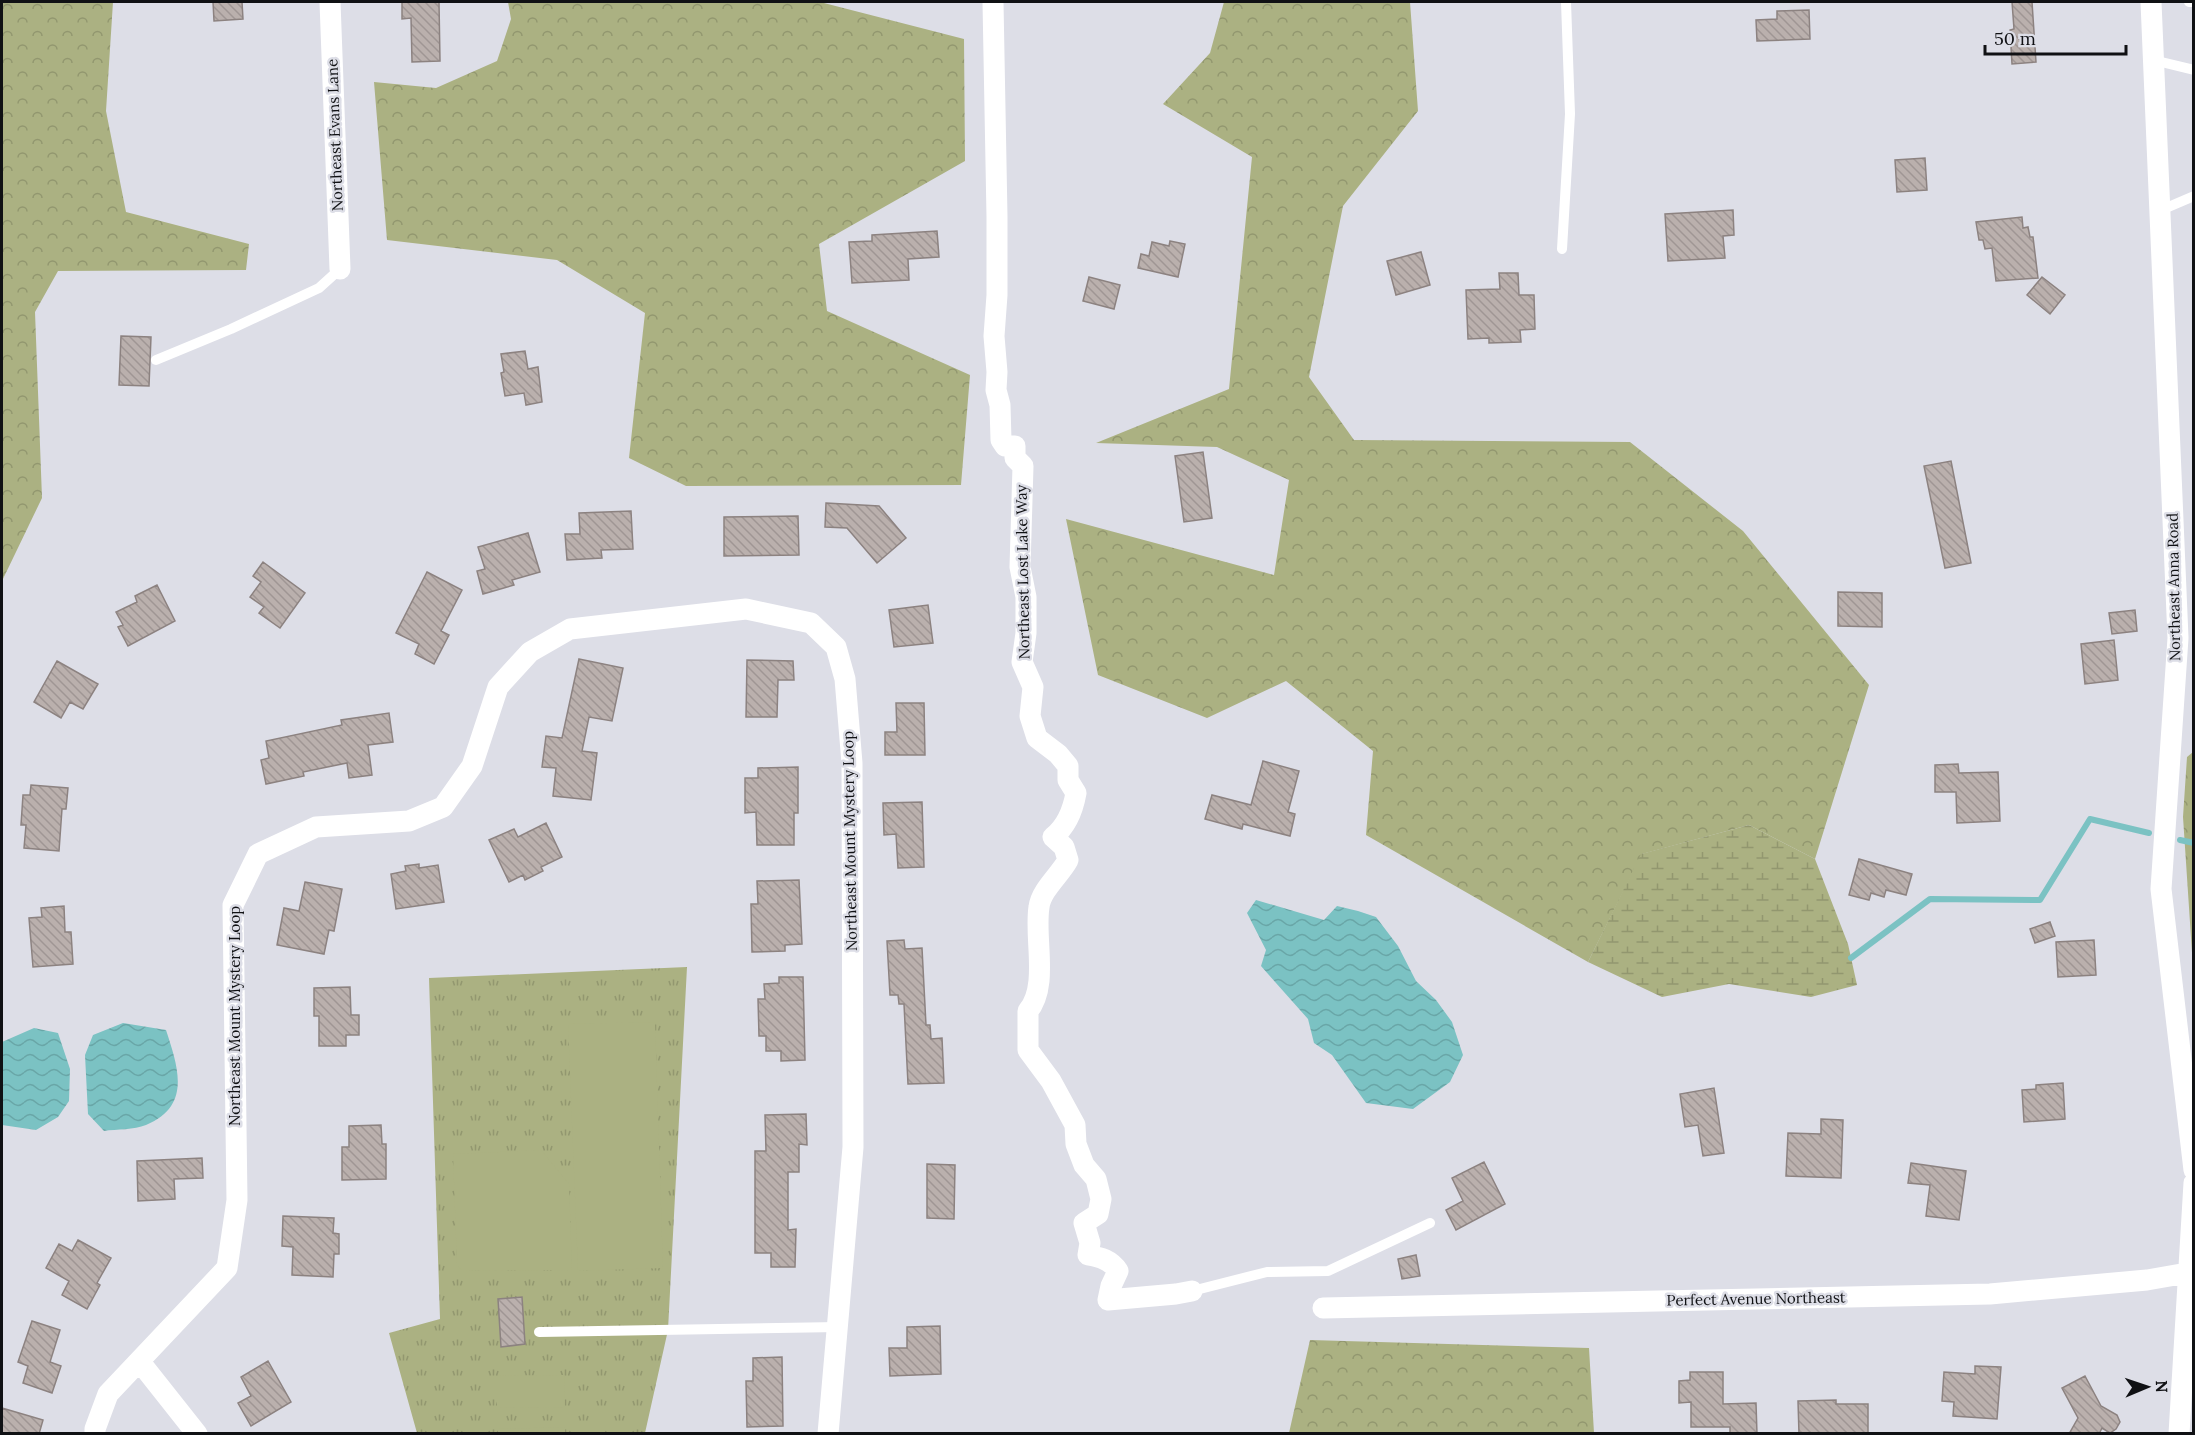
<svg xmlns="http://www.w3.org/2000/svg" width="2195" height="1435" font-family="Lora,serif">
<style>
.forest{fill:url(#forest-crowns)}
.wetland{fill:url(#wetland-marsh)}
.park{fill:url(#park-tufts)}
.pitch{fill:#abb182}
.water{fill:url(#water-waves)}
.lines{fill:none;stroke-linecap:round;stroke-linejoin:round}
.stream{stroke:#7bc2c3;stroke-width:6}
.building{fill:url(#building-back-hatch);stroke:#8c8280;stroke-width:1.5}
.service{stroke:#fff;stroke-width:10}
.minor{stroke:#fff;stroke-width:21}
.labels{text-anchor:middle;stroke-width:5;stroke-linejoin:round;paint-order:stroke}
.street-label{font-size:15px;fill:#101114;stroke:#dddee7}
</style>
<defs>
<pattern id="forest-crowns" width="20" height="18" patternUnits="userSpaceOnUse" patternTransform="scale(1.5)"><rect width="20" height="18" fill="#abb182"/><path d="M2 6a3 3 0 1 1 6 0M12 15a3 3 0 1 1 6 0" fill="none" stroke="#92976f"/></pattern>
<pattern id="wetland-marsh" width="20" height="14" patternUnits="userSpaceOnUse" patternTransform="scale(1.5)"><rect width="20" height="14" fill="#abb182"/><path d="M1 5h8M5 5V1M11 12h8M15 12V8" fill="none" stroke="#92976f"/></pattern>
<pattern id="park-tufts" width="24" height="20" patternUnits="userSpaceOnUse" patternTransform="scale(1.5)"><rect width="24" height="20" fill="#abb182"/><path d="M3 7l-1-3M5 7V3M7 7l1-3M15 17l-1-3M17 17v-4M19 17l1-3" fill="none" stroke="#92976f"/></pattern>
<pattern id="water-waves" width="16" height="10" patternUnits="userSpaceOnUse" patternTransform="scale(1.5)"><rect width="16" height="10" fill="#7bc2c3"/><path d="M0 5q4-4 8 0t8 0" fill="none" stroke="#69a6a7"/></pattern>
<pattern id="building-back-hatch" width="6" height="6" patternUnits="userSpaceOnUse" patternTransform="scale(1.5)"><rect width="6" height="6" fill="#bab0ad"/><path d="M-1 5l2 2M0 0l6 6M5-1l2 2" fill="none" stroke="#9f9694"/></pattern>
</defs>
<rect width="100%" height="100%" fill="#dddee7"/>
<path class="forest" d="M2 2H113L106 111 126 212 249 244 246 270 58 271 35 312 42 498 2 581Z
M508 2H820L964 39 965 161 819 244 827 311 970 375 961 485 686 486 629 458 645 313 557 260 387 240 374 82 436 88 497 61 511 19Z
M1224 2H1410L1418 111 1343 206 1309 377 1354 440 1630 442 1743 531 1869 685 1815 859 1749 825 1642 854 1588 962 1366 835 1373 751 1286 681 1207 718 1098 675 1066 519 1274 575 1289 480 1217 447 1096 443 1229 389 1252 157 1163 104 1210 53Z
M2193 752V968L2183 817 2187 757Z
M1310 1340 1589 1348 1594 1433H1289Z"/>
<path class="wetland" d="M1749 825 1815 859 1848 944 1857 985 1811 997 1729 984 1662 997 1588 962 1641 854Z"/>
<path class="park" d="M687 967 668 1330 645 1433H417L389 1333 440 1319 429 978Z"/>
<path class="pitch" d="M655 1022 663 1268 578 1271 568 1024Z
M541 1150 569 1184 572 1270 463 1271 457 1266 453 1154Z
M564 1375 565 1407 497 1408V1376Z
M587 1423H605V1433H587Z
M565 1427V1433H498V1429Z"/>
<path class="water" d="M1256 900 1324 920 1337 906 1358 911 1376 917 1398 946 1416 981 1436 1000 1452 1022 1463 1055 1450 1082 1413 1109 1366 1103 1332 1055 1314 1043 1308 1019 1261 966 1266 950 1247 913Z
M123 1023 166 1030C178 1067 192 1106 146 1125 134 1130 117 1129 104 1131L88 1114 85 1055 93 1035Z
M34 1028 58 1033 70 1069 69 1101 58 1117 36 1130 2 1125V1042Z"/>
<g class="lines">
<path class="stream" d="M2180 840 2194 843
M1851 958 1930 899 2040 900 2090 819 2149 833"/>
</g>
<path class="building" d="M213 2H242L243 19 214 21Z
M402 2H439L440 61 412 62 411 18 402 19Z
M2012 2H2032L2036 62 2012 64 2010 30 2014 29Z
M1809 10 1810 39 1757 41 1756 20 1777 19V11Z
M1925 158 1927 190 1897 192 1895 160Z
M1733 210 1734 235 1723 236 1725 258 1668 261 1665 214Z
M2022 217 2023 228 2028 227 2030 237H2033L2038 278 1996 281 1992 248 1985 249 1983 240H1979L1976 222Z
M937 231 939 257 908 259 909 280 852 283 849 242 872 241V235Z
M1170 241 1185 244 1178 277 1138 268 1141 254 1149 256 1152 242 1169 246Z
M1421 252 1430 285 1396 295 1387 261Z
M1499 273H1518L1519 295H1534L1535 329 1520 330 1521 342 1489 343V338L1468 339 1466 290 1500 289Z
M1089 277 1120 285 1114 309 1083 301Z
M2042 277 2065 295 2050 314 2027 295Z
M121 336 151 337 149 386 119 385Z
M525 351 528 369 538 367 542 402 526 405 524 393 505 396 501 373 504 372 501 354Z
M1203 452 1212 518 1184 522 1175 456Z
M1951 461 1971 563 1945 568 1924 466Z
M826 503 879 506 906 538 877 563 847 528 825 527Z
M631 511 633 549 601 550 602 558 567 560 565 534H580L579 513Z
M798 516 799 555 724 556V517Z
M528 533 540 572 512 580 514 585 483 594 477 571 485 569 478 547Z
M263 562 305 593 280 628 259 613 264 607 250 597 261 582 253 576Z
M427 572 462 590 441 631 449 635 434 664 415 654 419 644 396 633Z
M157 585 175 621 128 646 118 627 123 625 116 612 137 602 135 596Z
M1838 592 1882 593V627L1838 626Z
M928 605 933 643 894 647 889 610Z
M2135 610 2137 631 2112 634 2109 613Z
M2114 640 2118 680 2085 684 2081 644Z
M579 659 623 668 612 721 589 717 582 751 597 753 591 800 553 796 556 768 542 767 546 736 562 738Z
M747 660 793 661 794 680H778L777 717H746Z
M57 661 98 684 83 709 70 702 61 718 34 702Z
M896 703H924L925 755H885V732H897Z
M389 713 393 742 368 745 372 775 349 778 347 763 303 772 304 776 266 784 261 760 269 758 266 741 342 725 341 720Z
M1263 761 1299 771 1288 812 1295 814 1290 836 1243 824 1242 829 1205 819 1212 795 1251 805Z
M1958 764 1959 773 1998 772 2000 821 1957 823 1956 792H1935V765Z
M798 767V813H794V845H757L756 812 745 813V778H758V768Z
M31 785 68 788 66 809H62L59 851 24 848 26 825H21L23 795H30Z
M922 802 924 867 898 868 896 834 884 835 883 803Z
M546 823 562 857 541 867 543 871 525 880 523 875 509 882 489 840 514 829 518 837Z
M1859 859 1912 874 1906 895 1886 890 1884 897 1871 893 1869 900 1849 895Z
M419 864V868L438 865 444 902 396 909 391 874 406 871 405 866Z
M799 880 802 944 785 945V951L752 952 751 904H758L757 881Z
M305 882 342 889 334 931 329 930 324 954 277 945 284 908 299 911Z
M64 906 65 932H71L73 964 33 967 29 918 42 917 41 908Z
M2050 922 2055 936 2035 943 2030 929Z
M904 940 905 949 922 948 926 1025H930L931 1039 942 1038 944 1083 908 1084 904 1004H899L898 995H890L887 941Z
M2094 940 2096 975 2058 977 2056 942Z
M779 977H803L805 1060 781 1061V1051H766V1036H759L758 999H765L764 984 779 983Z
M350 987 351 1015H359V1035H346V1046H319V1016H314V988Z
M2063 1083 2065 1119 2024 1122 2022 1090 2036 1089V1085Z
M1714 1088 1724 1153 1703 1156 1698 1125 1685 1127 1680 1094Z
M806 1114 807 1145 799 1144V1172H788V1230L796 1229 795 1267H771V1253H755V1151H766L765 1115Z
M1821 1119 1843 1120 1841 1178 1786 1176 1788 1133 1821 1134Z
M381 1125 382 1144H386V1179L342 1180V1147H349V1126Z
M202 1158 203 1178 174 1179 175 1199 138 1201 137 1161Z
M1484 1162 1505 1204 1456 1230 1446 1210 1463 1201 1452 1178Z
M1911 1163 1966 1171 1959 1220 1926 1216 1930 1185 1908 1183Z
M927 1164 955 1165 954 1219 927 1218Z
M283 1216 334 1218 333 1233 339 1234V1254H334L333 1277 292 1275 293 1247 282 1246Z
M78 1240 111 1258 97 1283 100 1285 87 1309 62 1295 69 1281 46 1268 59 1244 72 1251Z
M1416 1255 1420 1276 1402 1279 1398 1259Z
M522 1297 525 1344 501 1347 498 1299Z
M32 1321 60 1330 50 1362 61 1366 52 1393 23 1383 28 1366 18 1362Z
M940 1326 941 1374 890 1376 889 1348H907V1327Z
M782 1357 783 1426 747 1427 746 1381H753V1358Z
M268 1361 291 1402 251 1426 238 1403 251 1396 241 1377Z
M1975 1366 2001 1367 1997 1419 1953 1416 1954 1402 1942 1401 1944 1372 1975 1374Z
M1690 1372H1723V1404L1756 1403 1757 1434H1730V1427H1691V1402L1679 1403V1381L1690 1380Z
M2085 1376 2101 1406 2117 1415 2120 1422 2116 1429 2110 1433 2102 1428 2099 1434H2069L2078 1418 2062 1388Z
M1836 1400V1404H1868V1434H1799L1798 1401Z
M2 1408 43 1420 39 1434H2Z"/>
<g class="lines">
<path class="service" d="M2189 2H2194
M2153 60 2194 70
M2159 211 2194 196
M1562 249 1570 114 1566 2
M156 360 231 329 319 288 340 269
M1192 1291 1267 1272 1328 1271 1430 1223
M539 1332 839 1327"/>
<path class="minor" d="M330 2 340 269
M993 2 997 217V295L994 336 997 372 996 390 1000 405 1001 440 1005 446H1015V458L1023 466 1020 567 1026 597V633L1022 662 1033 687 1030 716 1037 738 1058 754 1068 766V780L1076 793C1073 810 1067 826 1053 837L1064 847 1068 860C1060 875 1041 890 1039 907 1034 938 1049 986 1028 1011V1050L1051 1081 1075 1125 1076 1144 1084 1165 1096 1179 1101 1199 1098 1214 1084 1223 1090 1243 1088 1255C1100 1257 1111 1260 1118 1271L1111 1286 1108 1300 1176 1294 1192 1291
M2151 2 2178 638 2161 889 2194 1170
M1323 1308 1990 1294 2147 1280 2187 1273
M140 1362 197 1434
M95 1434V1429L108 1394 227 1268 237 1200 233 905 258 854 316 827 409 821 443 807 472 766 498 687 530 652 570 629 746 609 811 623 836 647 845 679 852 763 853 1147 828 1434
M2179 1434 2194 1183"/>
</g>
<g class="labels">
<g class="street-label">
<text transform="translate(335 135) rotate(-92)" y="5">Northeast Evans Lane</text>
<text transform="translate(1023 572) rotate(-91)" y="5">Northeast Lost Lake Way</text>
<text transform="translate(2174 587) rotate(-91)" y="5">Northeast Anna Road</text>
<text transform="translate(850 841) rotate(-91)" y="5">Northeast Mount Mystery Loop</text>
<text transform="translate(235 1016) rotate(-90)" y="5">Northeast Mount Mystery Loop</text>
<text transform="translate(1756 1299) rotate(-1)" y="5">Perfect Avenue Northeast</text>
</g>
</g>
<rect width="2195" height="1435" fill="none" stroke="#101114" stroke-width="6"/>
<g transform="translate(2147 1387) rotate(88)" stroke="#dddee7" stroke-width="4.5" paint-order="stroke">
<path d="M0-4.5L10 22L0 15L-10 22Z" fill="#101114"/>
<text y="-9" font-size="16" font-weight="bold" text-anchor="middle" fill="#101114">N</text>
</g>
<path d="M1985 45v9h141v-9" fill="none" stroke="#101114" stroke-width="3"/>
<text x="1994" y="45" font-size="18" fill="#101114" stroke="#dddee7" stroke-width="4.5" paint-order="stroke">50 m</text>
</svg>
